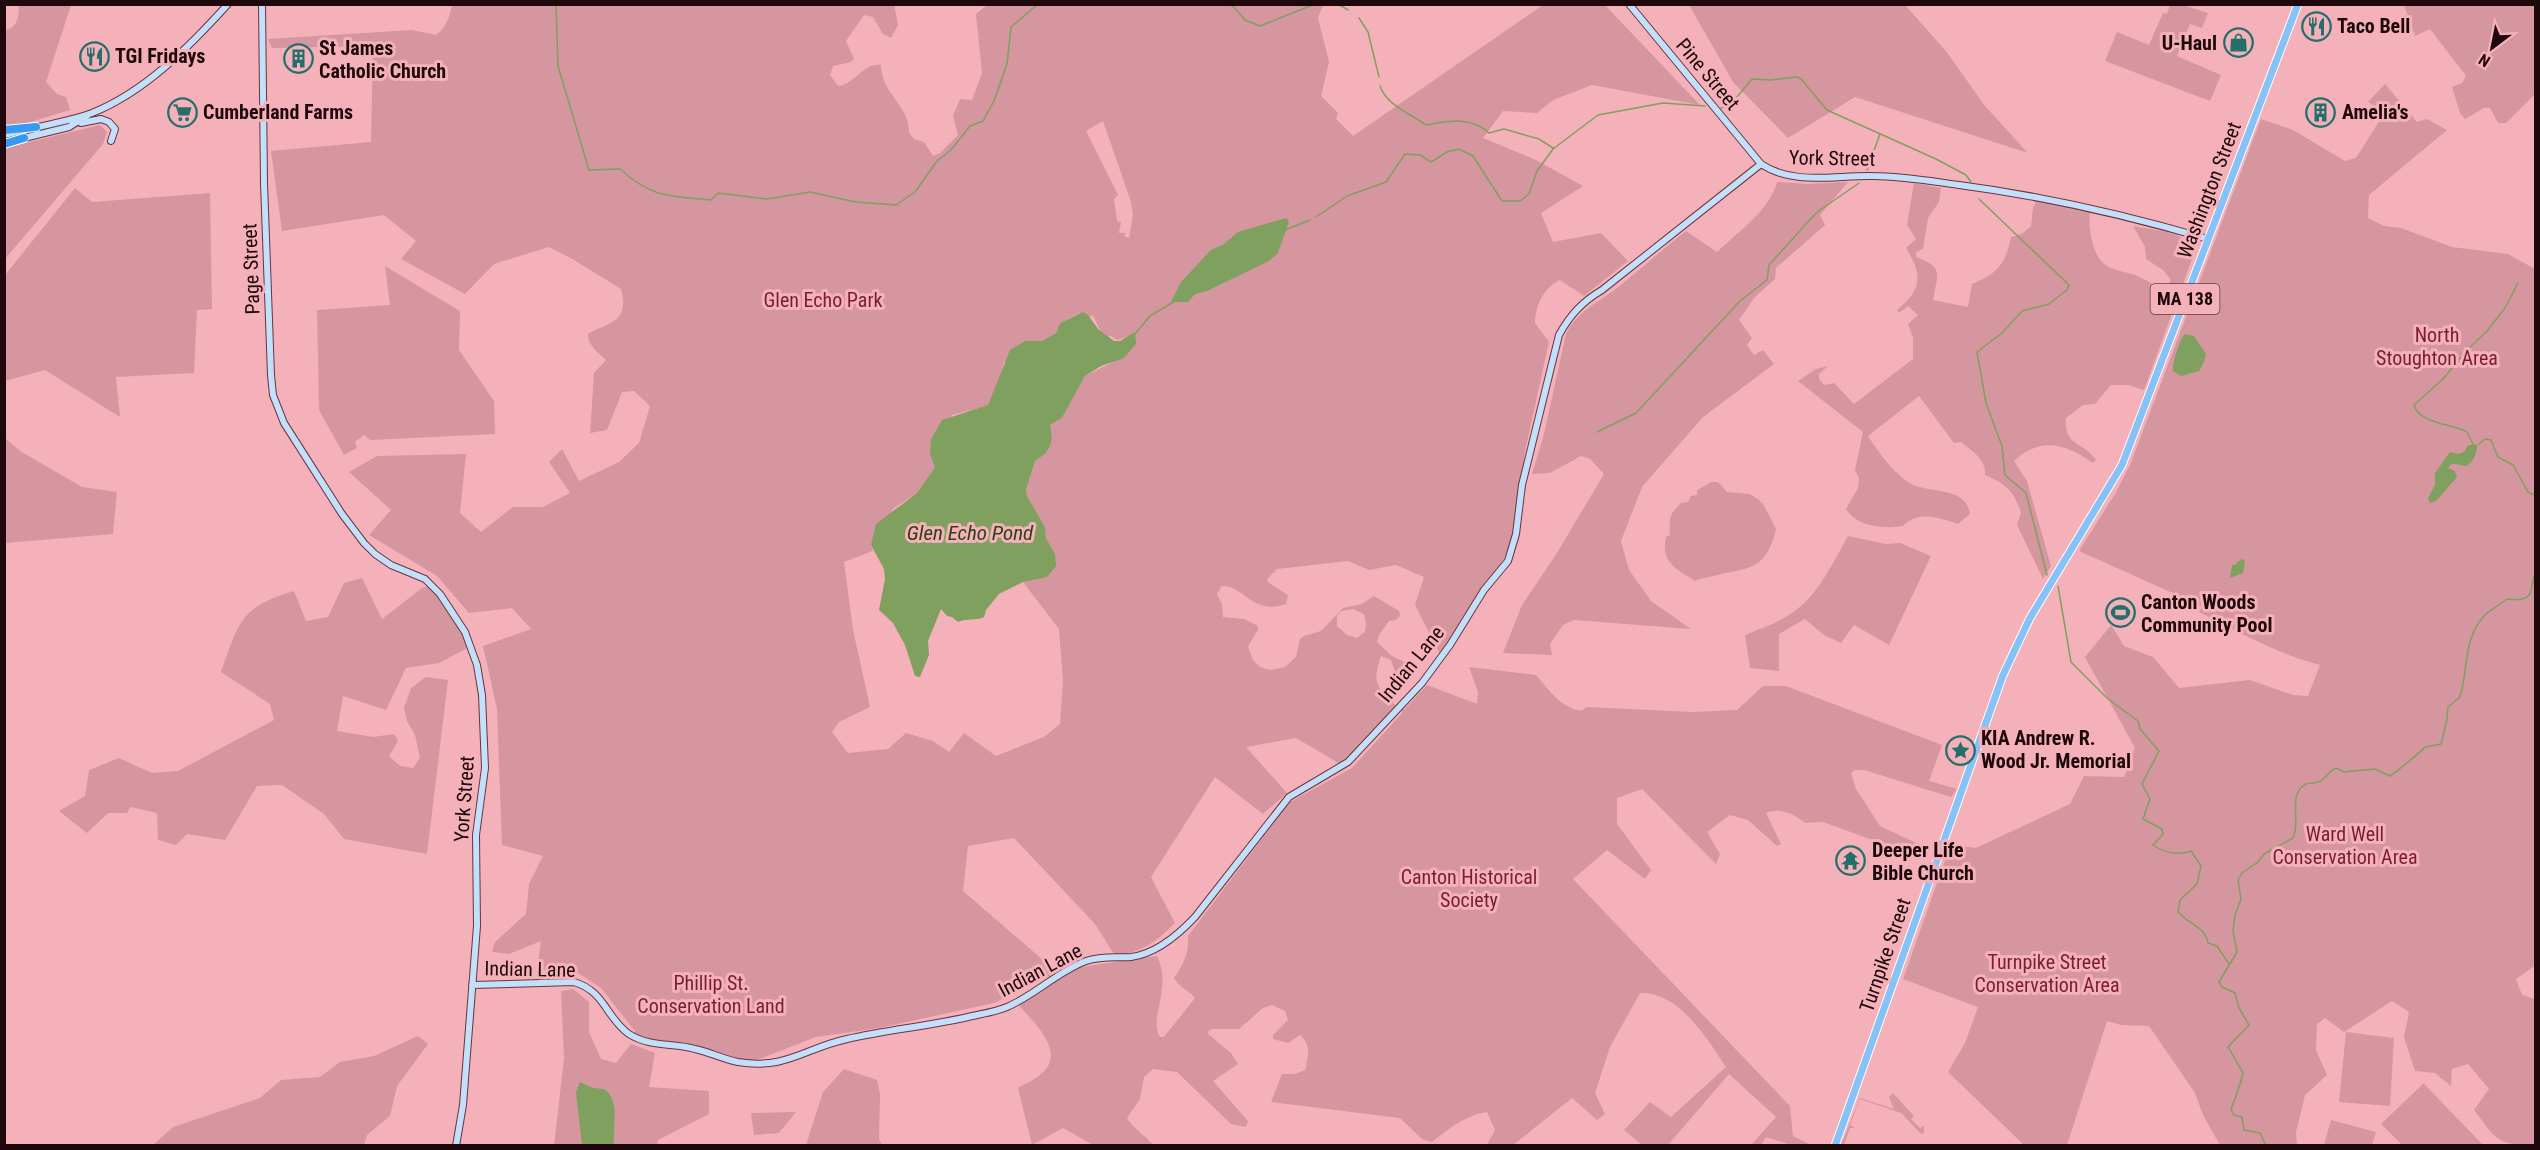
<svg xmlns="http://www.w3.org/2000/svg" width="2540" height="1150" font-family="'Roboto Condensed',sans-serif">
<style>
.green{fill:#d5969f;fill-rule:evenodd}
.water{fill:#7fa05e}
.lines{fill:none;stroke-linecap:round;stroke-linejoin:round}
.stream{stroke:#7fa05e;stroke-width:1.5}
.secondary-casing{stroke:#6a333d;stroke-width:8}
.primary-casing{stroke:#fff;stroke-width:9}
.highway-casing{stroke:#fff;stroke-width:10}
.secondary{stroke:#c3e0fb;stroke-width:6}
.primary{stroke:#87c2f7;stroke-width:7}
.highway{stroke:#3799f2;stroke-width:8}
.labels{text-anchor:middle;stroke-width:6;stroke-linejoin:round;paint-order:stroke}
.shield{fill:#f5b1ba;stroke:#5e3b40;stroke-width:1.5}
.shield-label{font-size:18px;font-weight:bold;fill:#1e080c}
.poi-label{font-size:20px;font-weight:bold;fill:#1e080c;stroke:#f5b1ba;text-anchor:start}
.street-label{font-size:20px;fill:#1e080c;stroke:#f5b1ba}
.park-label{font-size:20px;fill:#7a1c35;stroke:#f5b1ba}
.water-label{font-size:21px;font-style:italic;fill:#2d4212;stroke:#f5b1ba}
</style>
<rect width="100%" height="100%" fill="#f5b1ba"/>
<path class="green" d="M1604 4 1700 105 1592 85 1553 100 1537 113 1503 111 1483 138 1534 159 1583 186 1541 213 1553 242 1601 233 1628 261 1584 296 1560 280C1544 287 1535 306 1535 323L1549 342 1525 451 1513 540 1489 588 1440 654 1415 605 1424 577 1396 565 1369 570 1348 561 1277 569 1267 579 1269 583 1288 595 1286 604C1252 616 1243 584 1222 586L1217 594 1222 604 1223 617 1244 619 1258 626V630L1248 646 1253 660 1260 667 1270 670 1285 667 1296 657 1300 639 1304 636 1321 631 1343 608 1362 604 1374 596 1399 611 1400 616 1396 620 1389 621 1379 635 1377 642 1392 656 1406 663C1406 669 1400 671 1395 672L1391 660 1381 656C1371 686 1378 686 1397 707L1342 765 1296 738 1246 747 1287 793 1263 814 1215 777 1151 877 1175 923C1157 941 1140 955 1114 954L1095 924 1014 838 968 846 963 891 1057 972 994 1003 879 1028 816 1037 757 1060 756 1065 684 1049 651 1045 634 1034 635 1031 601 988 569 967 537 971 541 941 509 954 492 952 495 942 526 914 529 884 543 856 502 845 497 709 483 646 531 629 512 608 469 613 437 576 369 535 391 510 349 472 377 456 466 454 460 513 481 532 513 507H543L570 493 549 462 562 449 579 481 619 462 639 443 650 406 634 391 622 392 607 430 590 433 594 373 606 360C599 353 587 345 588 334 608 322 630 324 621 289L574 260 549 247 494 264 465 294 401 259 416 241 384 215 282 231 271 151 371 142 373 46 272 48 268 39 412 30 436 35C446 28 450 16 452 5H894L898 25 891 38 883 34 873 17 864 15 846 41 854 59 851 62 833 66 830 75 838 86C855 85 862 63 881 65 882 96 909 103 909 133L914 139 924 142 933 156 940 153 958 135 953 116 960 99 972 100 982 73 976 14 987 5H1323L1318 18 1329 62 1321 96 1338 113 1336 119 1353 136 1543 5ZM1103 121 1131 202 1133 215 1129 238 1124 236 1126 233H1119L1121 222 1117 221 1114 199 1118 195 1086 131ZM1079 313 1090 317 1093 315 1101 333 1107 337 1111 336 1117 340 1133 335 1113 362 1085 376 1062 418 1050 425 1052 437 1045 454 1035 461 1026 490 1027 496 1045 527 1046 538 1055 554 1037 577 1023 582 1059 629 1063 681 1060 724 1044 737 996 756 964 733 949 752 933 741 906 733 888 749 848 753 832 732 839 722 870 707 853 630 844 562 873 551 871 545 894 508 917 493 935 467 934 460 952 415 988 406 996 391 1004 362 1031 342 1042 341 1056 333 1060 323ZM1353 609 1364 614 1366 623 1365 632 1357 638 1347 635 1337 626V616L1341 611Z
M19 5H71L46 82 57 94 66 97 70 110 17 126 5 125V31C19 25 18 19 19 5Z
M1689 5H1905L1946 51 1985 106 2028 153 1855 97 1788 138 1733 82Z
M2170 5H2183L2208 13 2202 28 2190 24 2177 56 2221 75 2210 101 2105 61 2117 32 2149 45 2163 13 2167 14Z
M2404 5H2535V94L2506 123H2498L2490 108H2484L2465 119 2460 113 2452 87 2462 83 2466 76 2430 29 2415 36Z
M2385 84 2417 122 2427 119 2447 130 2369 195 2368 218 2384 226 2401 228 2452 247 2508 254 2535 269 2536 965 2516 979 2522 995 2535 999V1145C2496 1145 2497 1140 2474 1110L2489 1089 2468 1064 2452 1069 2451 1086 2435 1073 2415 1071 2404 1037 2409 1012 2392 1001 2344 1032 2325 1018 2317 1024 2316 1050 2327 1075 2305 1095 2296 1132 2297 1145H2220L2203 1115 2195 1093 2149 1026 2121 1025 2107 1021 2067 1145H2024L1948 1072 1965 1043 1978 1007 1903 979 1944 863 1952 845 1976 848 2070 804 2084 776 2124 777 2135 748 2085 657 2111 625 2124 646 2153 657 2179 688 2250 680 2293 695 2308 696 2320 665C2278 654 2238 632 2199 612L2202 607 2196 604 2195 607 2185 603 2186 599 2079 551 2115 494 2130 465 2261 119 2293 130 2345 161 2356 158 2385 112 2368 102Z
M100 125 107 132 103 144 5 259V148Z
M1777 182 1808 184 1848 182 1820 215 1825 225 1776 268 1775 279 1755 297 1739 320 1752 338 1747 345 1754 355 1763 350 1774 364 1703 417 1642 487 1621 541 1629 570 1651 601 1691 629 1574 620 1563 625 1550 644 1552 655 1503 653 1522 605 1557 553 1604 474 1590 459 1581 456 1550 473 1532 474 1544 434 1566 334C1577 311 1598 303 1617 288 1641 269 1663 249 1686 231L1717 252C1738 232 1770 210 1777 182Z
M1914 183 1941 188 1939 202 1928 218 1923 249 1916 252V257C1945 267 1937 275 1933 300L1968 307 1972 284C1998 273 2005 265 2011 237L2022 234 2031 226 2033 208 2036 202 2090 213C2088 227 2092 252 2103 263 2111 270 2125 272 2135 275 2146 279 2154 286 2165 289L2171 280 2163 270 2146 259 2145 247 2133 226C2152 230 2191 231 2194 254L2144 390 2128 385H2111L2095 404 2083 405 2066 418C2064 447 2083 441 2096 460L2093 463C2066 444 2040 436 2014 461L2027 481 2051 566 2043 579 2017 525 2021 512C2013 490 2006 484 1985 475 1987 460 1971 450 1961 442L1954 443 1919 396 1868 436C1880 454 1891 470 1908 482 1926 495 1966 484 1970 514L1958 524C1939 518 1918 510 1903 526 1884 529 1857 527 1846 509L1858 488 1859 478 1855 470 1863 432 1798 381 1816 369 1828 366 1819 374V379L1824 385 1834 383 1854 404 1913 359V338L1908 324 1918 315 1908 306 1899 313 1897 310C1922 290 1923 275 1906 248L1916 239 1907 225Z
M75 188 92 202 210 193 212 309 197 310 194 373 116 377 120 417 45 370 5 381V275Z
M385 266 460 311 459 350 494 401 495 434 370 440 364 435 355 442 357 448 344 455 319 410 317 310 390 305Z
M6 439 20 451 82 487 117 492 113 534 5 543Z
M1711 482H1718L1727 492 1749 494 1758 499 1763 504 1776 529C1766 571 1750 567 1713 576 1707 578 1700 578 1695 581 1678 570 1660 563 1666 537L1670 535C1669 516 1670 514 1681 503L1688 502 1691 496 1697 495V490Z
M1848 536 1886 544 1900 543 1931 556 1889 645 1854 625 1841 643 1824 635 1805 619 1779 634V671L1750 668 1745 635C1762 628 1781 622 1796 610 1820 592 1833 562 1848 536Z
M362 578 382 619 422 588 432 585 471 646 439 663 406 668 386 710 343 696 337 731 373 737 394 734 398 741 389 756 400 766 413 768 420 758 415 735 407 721 404 708 411 688 426 677 448 680 427 854 344 839 324 814 282 785 257 786 225 840 187 834 176 845 158 840 157 813 130 807 127 813H108L87 833 59 811 85 796 89 770 119 758 152 773 178 771 274 720 270 704 221 672C239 622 240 607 294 591L306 621 328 617 344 583Z
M1469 667 1536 675C1549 690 1560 707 1581 711L1587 707 1693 712 1737 710 1763 686H1786L1942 745 1929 781 1957 789 1951 797 1864 770H1855L1851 773 1856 789 1880 826 1927 848 1925 859 1823 822 1805 823C1794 814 1780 807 1766 813L1781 844 1777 846 1748 820 1730 815 1707 832 1720 854 1716 864 1642 789 1617 798V824L1651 870 1645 879 1607 850 1573 879 1790 1106 1793 1136 1811 1145H1791L1766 1137 1761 1145H1751L1776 1117 1729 1074 1668 1145H1642L1624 1130 1650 1102 1671 1117 1726 1067C1707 1039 1679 991 1640 993L1610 1047 1595 1093 1605 1114 1597 1120 1572 1098 1513 1145H1487L1495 1130 1487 1112C1465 1115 1449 1129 1432 1142L1422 1139 1400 1118 1271 1102 1282 1074H1295L1305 1070C1308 1056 1312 1046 1300 1035L1288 1043 1273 1039V1035L1288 1020 1285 1011 1272 1005 1263 1008 1239 1029H1213L1209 1030 1208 1034 1231 1053 1238 1064 1213 1081 1248 1121 1246 1127 1231 1124 1177 1072 1153 1069 1144 1077 1140 1099 1127 1118C1134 1129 1145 1135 1153 1145H1093L1063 1128 1032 1145 1018 1088C1027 1083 1040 1077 1046 1069 1063 1047 1031 1020 1018 1004L1081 967 1157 956C1173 987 1148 1019 1160 1037H1164L1195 998C1188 989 1179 988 1174 978 1184 963 1189 953 1188 936L1290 802 1352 768 1402 713V708L1404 710 1427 685 1477 704 1478 692Z
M573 989 589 1002V1032L601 1059 616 1063 631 1044 655 1053 649 1087 709 1091V1114L658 1140 657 1145 554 1146 564 1058 561 991Z
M2346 1032 2394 1038 2390 1106 2339 1102Z
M418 1036 428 1044 397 1086 390 1116 367 1135 364 1145H153L173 1127 260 1098 281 1080 320 1077 340 1062 374 1056Z
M844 1069 877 1080 880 1095 879 1139 882 1145H806L823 1092Z
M2424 1083 2426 1086 2483 1145H2402L2381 1124Z
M1893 1093 1914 1116 1911 1119 1920 1128 1924 1126V1133L1921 1134 1901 1113 1860 1099 1850 1125 1855 1128H1850L1844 1145H1841L1860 1098 1894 1109 1889 1097Z
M796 1112 779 1133 754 1135 751 1113Z
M2331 1120 2376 1132 2372 1145H2324Z"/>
<path class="water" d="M1286 218 1289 221 1278 253 1269 261 1207 291 1195 294 1188 302H1171L1181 282 1211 250 1224 244 1238 232Z
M1083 312 1088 315 1098 329 1114 341H1120L1135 332 1136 344 1124 358 1101 366 1085 376 1062 418 1050 425 1052 437 1050 446 1045 454 1035 461 1026 490 1027 496 1045 527 1046 538 1055 554 1056 566 1047 577 1023 582 999 594 986 610 984 617C975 621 967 618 958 622L952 617 947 616 941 609 928 641 929 655 920 677 915 676 905 645 893 623 879 610 885 579 884 569 871 545 876 524 917 493 935 467 930 454 931 439 942 420 988 405 1010 350 1025 341H1042L1056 333 1060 323Z
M2185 334 2194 336 2206 354 2204 362 2199 371 2181 376 2173 371C2172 364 2179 340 2185 334Z
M2474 444 2477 445C2477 453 2473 463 2466 466 2459 466 2452 460 2448 468L2455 471 2457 477 2436 501 2430 503 2428 498 2435 485V473L2450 452 2459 454 2465 451 2467 446Z
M2241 559 2245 561 2243 573 2230 578 2232 565H2235Z
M580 1082 593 1088 604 1089C621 1100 612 1128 614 1145H582L576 1092Z"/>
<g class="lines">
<path class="stream" d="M556 4 558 66 589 170 620 169C652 198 669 196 711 200L718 193 767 199 810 192 856 202 896 205 915 192 937 161 951 150 970 126 983 121 994 101 1007 64 1011 27 1038 4
M1231 4 1245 20 1260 26 1315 4
M1338 4 1348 10
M1359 18 1368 32 1379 77
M1380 86C1386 105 1411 114 1426 125 1449 121 1471 116 1489 133L1504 129 1539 139 1553 148
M1721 108 1731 104 1752 79 1770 80 1797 77 1801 79 1827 110 1936 159 1966 175 1971 182
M1867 170 1880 134
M1979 199 2069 285 2067 290 2049 304 2022 311 2002 333 1977 352 1986 403 2002 446 2005 475 2026 493 2047 575
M1316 217 1347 196 1386 182 1405 154 1420 155 1431 162 1447 152 1459 149 1473 156 1502 201H1520L1529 194 1537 171 1553 149 1598 115 1663 103 1705 106
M1285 230 1310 220
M1135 334 1150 316 1175 301
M1597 432 1636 413 1740 301 1767 280 1769 265 1816 213 1859 183
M2473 444 2467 432C2452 424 2418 423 2414 405L2443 379 2466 351 2487 331 2505 308 2518 283
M2478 445 2485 439 2491 440 2498 457 2513 465 2528 492 2536 496
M2536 558V563
M2058 586 2071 662 2108 699 2138 721 2140 729 2159 751 2142 784 2150 799 2143 819 2162 829 2163 834 2153 845C2165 853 2177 856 2191 851L2201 866 2197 884 2180 900 2178 912C2188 924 2205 926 2208 943L2217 946 2229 964
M2266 1146 2260 1133 2244 1130 2242 1117 2234 1115 2231 1109C2235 1099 2240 1086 2243 1073L2228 1047 2249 1025 2239 1008 2235 993 2222 987 2219 982 2237 952 2233 931 2235 915 2241 899 2238 880 2242 873 2258 862 2264 854 2293 838C2301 821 2288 796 2304 785 2309 782 2313 784 2318 782 2325 780 2329 771 2336 768L2344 772 2375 769 2390 776C2395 773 2423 750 2425 747L2441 744 2447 719 2448 707 2459 698 2461 693C2468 666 2464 638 2484 616 2491 609 2500 605 2507 599 2539 603 2528 587 2536 571"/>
<defs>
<path id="secondary" d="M262 4 264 183 271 375 273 395 284 423 342 514 364 543 375 554 391 565 425 579 440 594 465 632 477 665 482 695 485 768 476 835 477 926 463 1105 456 1146
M1629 4 1761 164C1794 186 1835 175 1873 176 1901 176 1930 181 1959 185 2043 196 2126 215 2208 239
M81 123 101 119 109 122 115 129 111 141
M34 128C53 123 74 120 92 113 145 92 190 46 228 4
M4 135 21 131
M20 139 69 127 88 115
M472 985 574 982C605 991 606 1018 629 1034 649 1047 673 1043 695 1049 709 1052 723 1059 738 1062 786 1070 805 1048 847 1039 887 1030 928 1026 968 1017 981 1014 995 1012 1007 1007 1035 995 1057 972 1086 961 1101 956 1115 958 1131 957 1155 954 1179 934 1195 917L1289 797 1348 762 1422 683 1450 645 1484 590 1508 561 1516 534 1522 485 1559 335C1570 315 1582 302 1602 290L1761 164"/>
<path id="primary" d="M1835 1146 2003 675 2030 618 2122 465 2298 4"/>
<path id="highway" d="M4 130 36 127
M4 144 24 138"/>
</defs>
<use href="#secondary" class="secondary-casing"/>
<use href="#primary" class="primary-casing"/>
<use href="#highway" class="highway-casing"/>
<use href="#secondary" class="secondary"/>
<use href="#primary" class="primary"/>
<use href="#highway" class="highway"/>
</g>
<defs>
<symbol id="restaurant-ring" viewBox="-11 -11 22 22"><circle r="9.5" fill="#f5b1ba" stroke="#246e6b" stroke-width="1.5"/><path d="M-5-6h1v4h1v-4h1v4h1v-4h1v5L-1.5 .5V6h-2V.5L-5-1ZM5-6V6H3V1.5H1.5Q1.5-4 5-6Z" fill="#246e6b"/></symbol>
<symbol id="shop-ring" viewBox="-11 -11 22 22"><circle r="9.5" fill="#f5b1ba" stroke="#246e6b" stroke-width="1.5"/><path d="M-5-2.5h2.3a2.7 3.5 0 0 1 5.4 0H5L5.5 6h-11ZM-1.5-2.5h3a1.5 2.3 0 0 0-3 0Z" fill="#246e6b"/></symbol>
<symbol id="building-ring" viewBox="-11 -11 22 22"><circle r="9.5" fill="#f5b1ba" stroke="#246e6b" stroke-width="1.5"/><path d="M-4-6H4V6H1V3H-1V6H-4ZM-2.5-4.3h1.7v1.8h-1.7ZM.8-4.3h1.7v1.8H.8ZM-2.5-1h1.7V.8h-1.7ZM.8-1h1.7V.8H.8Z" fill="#246e6b"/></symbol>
<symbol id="supermarket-ring" viewBox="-11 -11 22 22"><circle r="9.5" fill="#f5b1ba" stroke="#246e6b" stroke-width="1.5"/><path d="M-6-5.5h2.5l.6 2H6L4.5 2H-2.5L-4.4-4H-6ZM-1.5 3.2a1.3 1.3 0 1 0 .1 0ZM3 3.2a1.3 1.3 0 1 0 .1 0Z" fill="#246e6b"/></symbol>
<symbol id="stadium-ring" viewBox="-11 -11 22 22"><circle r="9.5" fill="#f5b1ba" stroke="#246e6b" stroke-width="1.5"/><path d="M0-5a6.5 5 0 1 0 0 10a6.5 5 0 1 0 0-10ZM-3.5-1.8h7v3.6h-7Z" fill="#246e6b"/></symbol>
<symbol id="sight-ring" viewBox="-11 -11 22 22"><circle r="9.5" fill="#f5b1ba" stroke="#246e6b" stroke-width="1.5"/><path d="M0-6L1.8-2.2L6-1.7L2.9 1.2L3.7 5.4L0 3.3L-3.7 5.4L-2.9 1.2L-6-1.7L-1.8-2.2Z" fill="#246e6b"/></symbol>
<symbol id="temple-ring" viewBox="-11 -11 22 22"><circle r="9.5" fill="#f5b1ba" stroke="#246e6b" stroke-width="1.5"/><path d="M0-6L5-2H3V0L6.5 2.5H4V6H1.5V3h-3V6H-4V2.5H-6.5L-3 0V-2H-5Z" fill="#246e6b"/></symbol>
</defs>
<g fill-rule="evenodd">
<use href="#restaurant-ring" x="2300" y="10" width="33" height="33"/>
<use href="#shop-ring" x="2222" y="26" width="33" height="33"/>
<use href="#restaurant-ring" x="78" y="40" width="33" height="33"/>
<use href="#building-ring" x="282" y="42" width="33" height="33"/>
<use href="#supermarket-ring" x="166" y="96" width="33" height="33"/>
<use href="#building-ring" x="2304" y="96" width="33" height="33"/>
<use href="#stadium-ring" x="2104" y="596" width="33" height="33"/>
<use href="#sight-ring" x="1944" y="734" width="33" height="33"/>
<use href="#temple-ring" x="1834" y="844" width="33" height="33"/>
</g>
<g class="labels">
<rect class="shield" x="2150.5" y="284" width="69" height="30" rx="4.5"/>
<g class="shield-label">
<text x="2185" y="305">MA 138</text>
</g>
<g class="poi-label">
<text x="2337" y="33">Taco Bell</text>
<text x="2217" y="50" text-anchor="end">U-Haul</text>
<text x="319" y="55">St James<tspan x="319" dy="23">Catholic Church</tspan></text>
<text x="115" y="63">TGI Fridays</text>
<text x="203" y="119">Cumberland Farms</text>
<text x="2342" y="119">Amelia's</text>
<text x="2141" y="609">Canton Woods<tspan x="2141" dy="23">Community Pool</tspan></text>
<text x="1981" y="745">KIA Andrew R.<tspan x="1981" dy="23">Wood Jr. Memorial</tspan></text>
<text x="1872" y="857">Deeper Life<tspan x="1872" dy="23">Bible Church</tspan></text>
</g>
<g class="street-label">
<text transform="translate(1708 74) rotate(50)" y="7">Pine Street</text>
<text transform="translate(1832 158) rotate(1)" y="7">York Street</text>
<text transform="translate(2209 190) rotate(-69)" y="7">Washington Street</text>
<text transform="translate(251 269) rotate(-92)" y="7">Page Street</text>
<text transform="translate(1411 664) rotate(-51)" y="7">Indian Lane</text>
<text transform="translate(464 799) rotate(-86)" y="7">York Street</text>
<text transform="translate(1885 955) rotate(-71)" y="7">Turnpike Street</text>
<text transform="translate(530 969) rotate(1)" y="7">Indian Lane</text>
<text transform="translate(1040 970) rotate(-28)" y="7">Indian Lane</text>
</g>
<g class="park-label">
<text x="823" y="307">Glen Echo Park</text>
<text x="2437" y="342">North<tspan x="2437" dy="23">Stoughton Area</tspan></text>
<text x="2345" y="841">Ward Well<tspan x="2345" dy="23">Conservation Area</tspan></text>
<text x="1469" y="884">Canton Historical<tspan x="1469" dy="23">Society</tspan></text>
<text x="2047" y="969">Turnpike Street<tspan x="2047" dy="23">Conservation Area</tspan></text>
<text x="711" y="990">Phillip St.<tspan x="711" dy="23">Conservation Land</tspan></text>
</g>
<g class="water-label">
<text x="970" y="540">Glen Echo Pond</text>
</g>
</g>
<rect width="2540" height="1150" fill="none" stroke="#1e080c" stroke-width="12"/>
<g transform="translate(2492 48) rotate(212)" stroke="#f5b1ba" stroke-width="4.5" paint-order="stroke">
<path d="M0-4.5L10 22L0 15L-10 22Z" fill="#1e080c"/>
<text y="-9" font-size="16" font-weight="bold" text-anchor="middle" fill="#1e080c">N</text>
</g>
</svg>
